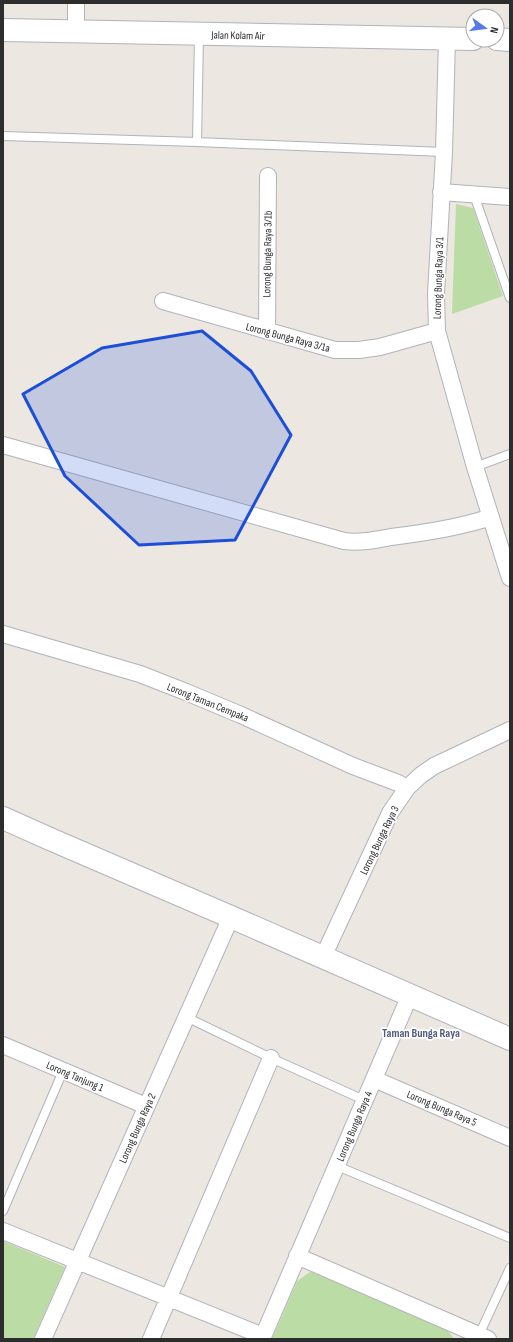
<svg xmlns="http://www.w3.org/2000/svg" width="513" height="1342" font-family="'Sofia Sans Condensed',sans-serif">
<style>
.green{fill:#bbdca4}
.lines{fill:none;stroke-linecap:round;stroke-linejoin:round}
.lane-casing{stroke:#b1b3bb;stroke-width:10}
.street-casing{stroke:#b1b3bb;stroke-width:18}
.secondary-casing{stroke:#b1b3bb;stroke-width:24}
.lane{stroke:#fff;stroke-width:8}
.street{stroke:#fff;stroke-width:16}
.secondary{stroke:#fff;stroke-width:22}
.marked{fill:#1d4ed8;fill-opacity:0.2;stroke:#1d4ed8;stroke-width:3;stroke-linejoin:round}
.labels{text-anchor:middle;stroke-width:3.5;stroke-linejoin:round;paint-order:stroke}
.street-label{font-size:11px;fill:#2d2d2d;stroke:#fff}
.neighbourhood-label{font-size:12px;font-weight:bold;fill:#525b78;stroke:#fff}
</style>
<rect width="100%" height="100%" fill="#ece7e1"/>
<path class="green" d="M456 204 473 208 503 296 452 314Z
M3 1241 65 1267 33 1339H3Z
M310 1272 318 1273 442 1327 449 1332 454 1339H272L297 1281Z"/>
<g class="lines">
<defs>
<path id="lane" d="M3 136 197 142 444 152
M197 142 199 35
M474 195 510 298
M475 467 510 454
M186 1017 271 1058 364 1100
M337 1166 510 1238
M3 1211 63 1071
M479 1335 510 1268"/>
<path id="street" d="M76 31V3
M447 39 444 152 436 294 437 331 475 467 510 578
M441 192 510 197
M163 301 335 350H359L380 347 437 331
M267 331 268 176
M3 445 344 541C360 543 375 540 391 537 424 533 459 528 491 517
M3 634 140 674 186 692 241 715 353 766 398 783 407 788
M323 957 390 813 407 788 421 775 434 766 510 730
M3 1045 146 1106
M374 1079 510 1138
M3 1231 263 1336
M297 1256 488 1339
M43 1339 231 917
M151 1339 271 1058
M262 1339 410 995"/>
<path id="secondary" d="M3 30 473 39
M497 39 510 40
M3 818 50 839 231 917 510 1039"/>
</defs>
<use href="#lane" class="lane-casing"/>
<use href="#street" class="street-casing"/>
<use href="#secondary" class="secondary-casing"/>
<use href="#lane" class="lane"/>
<use href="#street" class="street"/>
<use href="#secondary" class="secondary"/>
</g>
<path class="marked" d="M202 331 251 371 291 435 235 540 139 545 65 476 23 394 102 348Z"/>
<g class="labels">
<g class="street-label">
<text transform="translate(238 35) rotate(1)" y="4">Jalan Kolam Air</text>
<text transform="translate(267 254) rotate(-89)" y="4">Lorong Bunga Raya 3/1b</text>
<text transform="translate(438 278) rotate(-88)" y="4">Lorong Bunga Raya 3/1</text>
<text transform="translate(288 337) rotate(15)" y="4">Lorong Bunga Raya 3/1a</text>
<text transform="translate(208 702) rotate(22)" y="4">Lorong Taman Cempaka</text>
<text transform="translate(379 840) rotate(-64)" y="4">Lorong Bunga Raya 3</text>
<text transform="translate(75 1076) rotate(23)" y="4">Lorong Tanjung 1</text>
<text transform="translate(442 1108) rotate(23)" y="4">Lorong Bunga Raya 5</text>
<text transform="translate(354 1126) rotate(-67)" y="4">Lorong Bunga Raya 4</text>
<text transform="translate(137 1128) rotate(-66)" y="4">Lorong Bunga Raya 2</text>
</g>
<g class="neighbourhood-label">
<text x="421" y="1037">Taman Bunga Raya</text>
</g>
</g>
<rect width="513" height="1342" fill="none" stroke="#2d2d2d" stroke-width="8"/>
<g transform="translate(485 28) rotate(104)"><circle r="19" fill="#ffffff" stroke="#ababab"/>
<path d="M0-3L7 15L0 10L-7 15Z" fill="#5579e5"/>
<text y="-6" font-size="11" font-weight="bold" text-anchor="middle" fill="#2d2d2d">N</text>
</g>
</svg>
